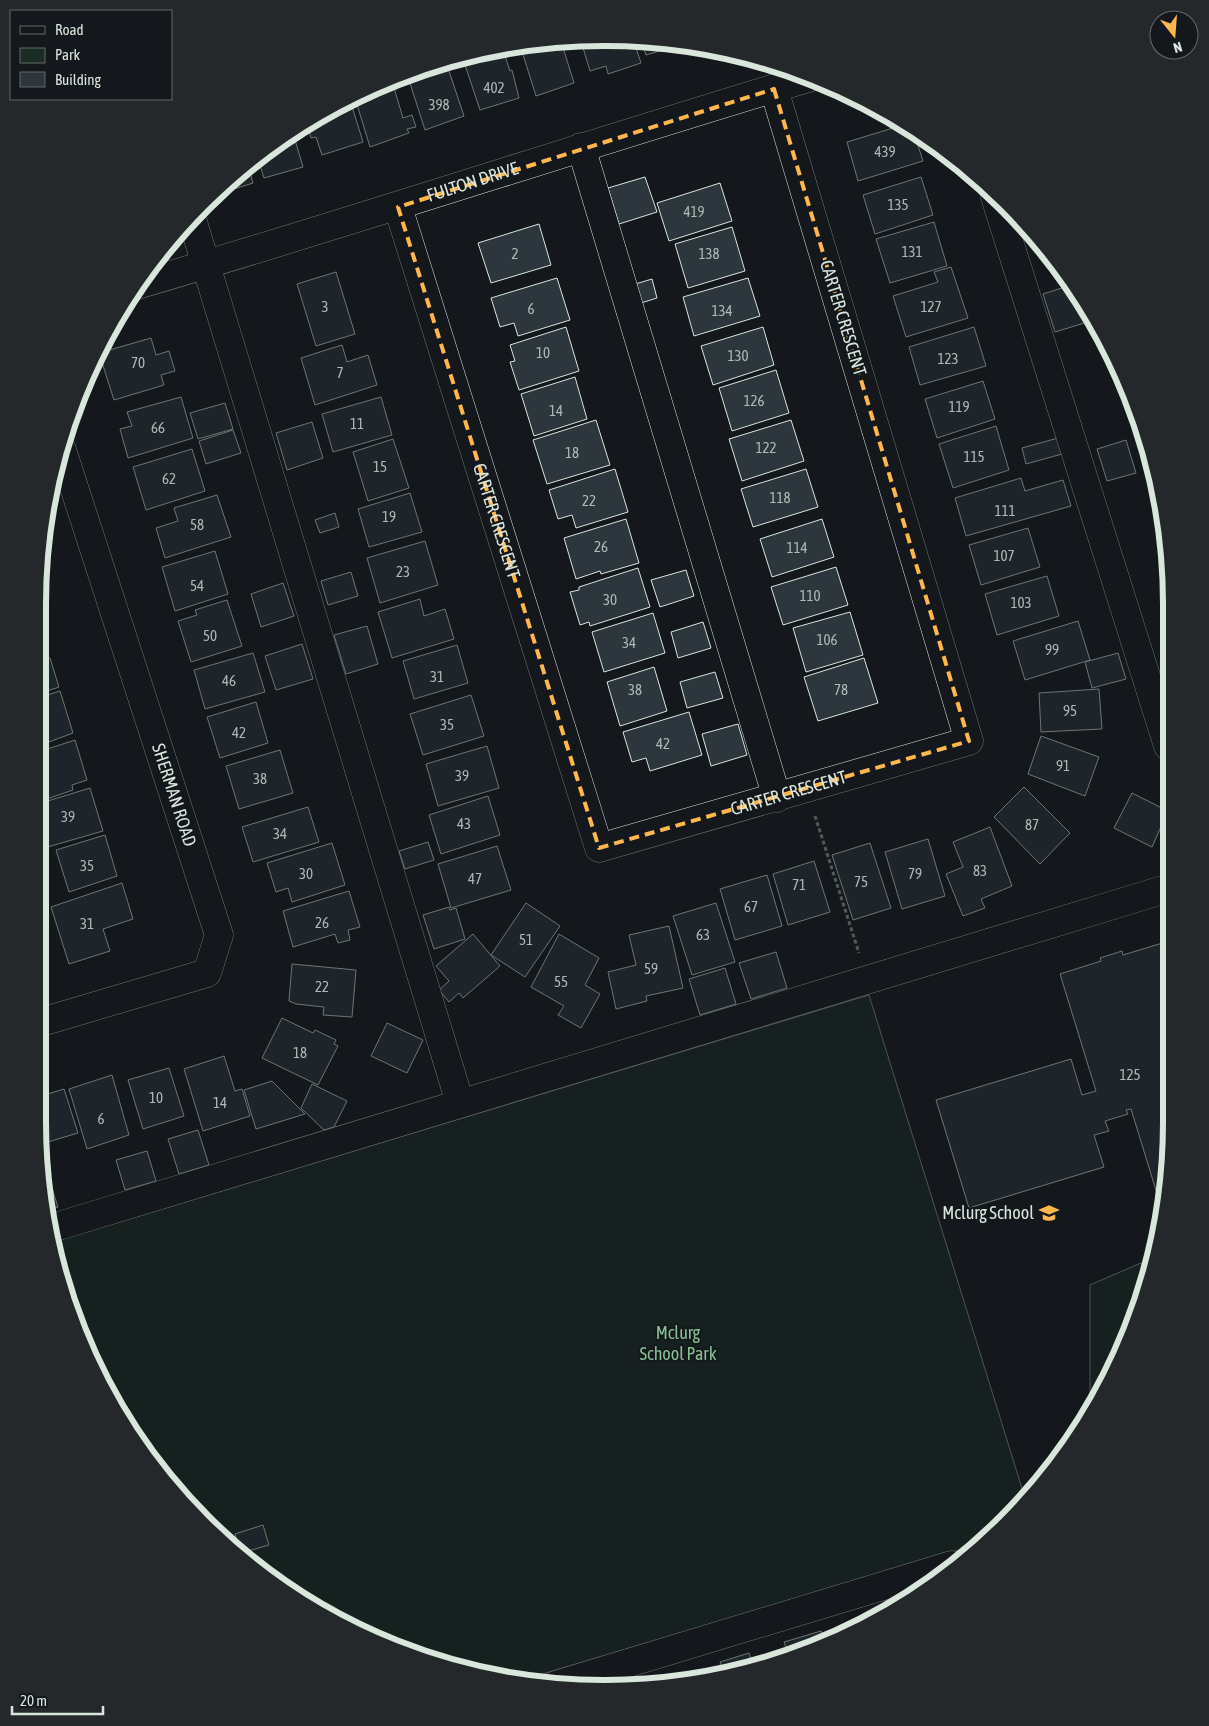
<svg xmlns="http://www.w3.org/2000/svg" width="1209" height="1726" font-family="'Asap Condensed',sans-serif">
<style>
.green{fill:#1a2d24;stroke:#939e99}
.building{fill:#2c363c;stroke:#d8e6dc}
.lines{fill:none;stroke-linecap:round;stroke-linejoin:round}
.minor-casing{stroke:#d8e6dc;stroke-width:29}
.path{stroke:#9da8a2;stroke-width:3;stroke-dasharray:4 2.5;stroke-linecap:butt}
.minor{stroke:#14181c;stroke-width:28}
.marked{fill:none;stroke:#ffb74d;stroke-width:4;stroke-dasharray:10 6;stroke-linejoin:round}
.labels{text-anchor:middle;stroke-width:4;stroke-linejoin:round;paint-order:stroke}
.number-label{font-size:15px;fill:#adbab4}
.street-label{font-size:18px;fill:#d8e6dc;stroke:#14181c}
.poi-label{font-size:18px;fill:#d8e6dc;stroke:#14181c;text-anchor:end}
.park-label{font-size:18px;fill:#8ac095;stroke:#14181c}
.rim{fill:none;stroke:#d8e6dc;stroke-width:6}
</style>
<rect width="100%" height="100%" fill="#14181c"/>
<path class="green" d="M869 995 1025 1498 983 1543 519 1681 387 1645 290 1593 231 1548 133 1436 81 1339 57 1269 53 1242Z
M1141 1263 1148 1278 1113 1372 1090 1409V1285Z"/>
<path class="building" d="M633 39 641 63 608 74 606 66 590 71 581 41Z
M641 39 680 45 646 55Z
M561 41 574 83 536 96 520 45Z
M503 50 510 71 512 70 519 98 480 110 464 62Z
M446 62 464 116 425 130 407 74Z
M392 81 403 118 412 115 416 127 407 129 409 133 370 147 355 98Z
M350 100 363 142 322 155 316 137 311 138 307 124 321 114Z
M903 125 914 133 923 161 858 181 847 142Z
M293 133 303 167 264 178 258 159Z
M248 166 253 183 215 195 230 178Z
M645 177 657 212 619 224 608 188Z
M921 177 933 215 875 234 863 195Z
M720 183 732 221 669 241 657 203Z
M934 222 947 266 890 283 876 239Z
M539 224 551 265 491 283 478 243Z
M732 227 745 271 688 288 675 244Z
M951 267 968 318 906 337 893 296 938 282 934 272Z
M336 272 355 334 316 346 297 284Z
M557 278 570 320 518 336 514 323 500 327 491 298Z
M748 278 760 316 694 336 683 297Z
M652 279 657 298 638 304 632 285Z
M1068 286 1091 321 1055 332 1043 294Z
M566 327 579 371 519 390 510 362 515 361 510 345Z
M763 327 774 365 713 385 701 346Z
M974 327 986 366 920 385 909 347Z
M151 338 156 355 169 351 175 371 161 375 164 385 114 400 99 353Z
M342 345 347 362 368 355 377 385 315 405 301 358Z
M1108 346 1113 354 1123 378 1118 380Z
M776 370 789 413 732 431 719 388Z
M575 377 587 419 534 436 521 394Z
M983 381 995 419 937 438 925 399Z
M1127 393H1129L1143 430 1138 432Z
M181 397 193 438 128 458 120 429 132 426 127 412Z
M381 397 392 435 333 452 322 414Z
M225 403 233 429 198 439 190 413Z
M596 420 610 465 547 484 533 440Z
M791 420 804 461 742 481 729 439Z
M312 422 323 458 287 470 276 433Z
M996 426 1009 470 953 488 939 444Z
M233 430 241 453 206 464 199 441Z
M1058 438 1062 454 1026 464 1022 448Z
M393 439 409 488 368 501 353 452Z
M1126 440 1136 473 1107 481 1097 449Z
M192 449 205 491 146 510 133 467Z
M615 469 628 512 576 528 572 515 558 519 549 490Z
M806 469 818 507 753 527 741 489Z
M1021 478 1025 491 1063 480 1071 506 966 536 955 498Z
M410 493 422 532 369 547 358 509Z
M217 495 231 537 165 558 156 528 178 521 174 508Z
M335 513 339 527 320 533 315 520Z
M626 519 639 563 601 574 600 571 576 579 564 538Z
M822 519 834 557 772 577 760 539Z
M1028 528 1040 567 981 585 969 545Z
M425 541 438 585 380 603 367 558Z
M215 551 228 594 175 611 162 567Z
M836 567 848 605 783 625 771 587Z
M638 568 650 607 590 626 589 622 580 625 570 592 579 590V587Z
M686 570 694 596 660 607 651 580Z
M351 572 358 596 328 605 321 581Z
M1047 576 1059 616 997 635 985 594Z
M283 583 294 616 261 627 251 594Z
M420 599 424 616 445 609 454 639 392 658 378 612Z
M227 600 242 646 191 662 178 621 197 615 195 610Z
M850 612 863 655 806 672 793 628Z
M653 613 665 653 604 672 592 632Z
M38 616 44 637 38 639Z
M1078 621 1090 660 1025 680 1013 641Z
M703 622 711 648 678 658 671 632Z
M367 626 378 664 346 674 334 635Z
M302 644 313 679 276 690 265 656Z
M457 645 468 683 414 699 403 661Z
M253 653 265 692 205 709 194 670Z
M1118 653 1126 679 1092 688 1085 662Z
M38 658 39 662 50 658 59 687 38 694Z
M864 658 878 703 818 721 804 677Z
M654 667 667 711 620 726 607 682Z
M715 672 723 698 687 708 680 682Z
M1099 689 1102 729 1041 732 1039 693Z
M60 691 73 733 38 746V698Z
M471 695 484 736 423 755 410 714Z
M256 702 268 743 220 758 207 717Z
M689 712 702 755 650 771 646 758 632 762 623 732Z
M738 724 747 755 711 766 702 734Z
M1041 736 1099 757 1085 796 1028 774Z
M75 740 87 780 72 785 73 790 38 802V752Z
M487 746 499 788 438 806 426 764Z
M280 750 293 793 239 809 226 766Z
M1024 787 1070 833 1040 864 994 817Z
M90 788 103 831 44 848 38 830V804Z
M1132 793 1168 811 1152 847 1114 828Z
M488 796 500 835 441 854 429 815Z
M308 807 319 842 253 862 242 827Z
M990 827 1012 886 981 899 985 908 963 916 946 874 963 867 953 842Z
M105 835 117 876 69 892 56 850Z
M928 839 945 896 902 909 885 852Z
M428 842 434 860 405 869 399 851Z
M332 843 345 885 292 902 288 888 276 892 267 863Z
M870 843 891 908 853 920 832 855Z
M497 846 511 890 451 908 438 864Z
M814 861 830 912 788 925 773 874Z
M767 875 782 926 735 940 720 889Z
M38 876 46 902 38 905Z
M122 883 133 919 103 929 110 951 69 964 51 907Z
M349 891 360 927 348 930 350 940 338 943 335 934 293 947 283 911Z
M526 903 560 926 525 977 491 955Z
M716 903 735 962 692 975 673 916Z
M449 907 450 910 456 908 465 939 434 949 423 915Z
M669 926 683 988 646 996 647 1001 616 1009 608 972 636 965 629 935Z
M473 934 500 966 463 998 459 993 449 1002 439 990 449 981 436 966Z
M559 934 599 958 585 985 600 994 581 1028 558 1015 564 1006 531 987Z
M1169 941 1170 1158 1162 1210 1131 1109 1126 1110 1128 1114 1105 1121 1109 1131 1094 1135 1104 1167 969 1208 936 1100 1071 1059 1082 1095 1096 1091 1060 974 1101 961 1100 958 1122 951 1123 955Z
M776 952 787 988 751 999 739 963Z
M292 964 356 970 352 1017 323 1015 324 1007 296 1004 289 1001Z
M725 968 736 1004 700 1015 689 979Z
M282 1018 313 1033 315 1030 336 1040 334 1044 338 1046 318 1085 262 1058Z
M387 1023 423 1040 407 1073 371 1056Z
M224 1056 235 1091 242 1089 250 1116 203 1131 184 1069Z
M169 1068 184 1116 143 1129 128 1080Z
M112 1075 129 1135 87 1149 69 1089Z
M272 1081 305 1114 256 1129 244 1090Z
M312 1084 347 1101 334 1127 324 1130 301 1108Z
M64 1089 78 1133 41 1144 38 1097Z
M198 1130 209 1165 179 1174 168 1139Z
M147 1151 156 1181 125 1190 116 1160Z
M47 1172 58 1207 49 1210 44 1173Z
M263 1525 269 1545 241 1553 235 1534Z
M821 1631 824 1641 788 1653 784 1642Z
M749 1653 753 1665 724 1674 720 1662Z"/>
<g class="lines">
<defs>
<g id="minor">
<path d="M581 147 777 798"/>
<path d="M995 197 1168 746"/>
<path id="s1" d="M398 207 599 848 969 741 774 89"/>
<path d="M192 219 460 1103"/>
<path id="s2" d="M137 285C362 219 584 145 808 78"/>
<path d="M38 1023 207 973 219 935 62 450"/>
<path d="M52 1228 1169 888"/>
<path d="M556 1685 952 1565"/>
</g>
</defs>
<use href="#minor" class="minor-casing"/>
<path class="path" d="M815 816 859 953"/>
<use href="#minor" class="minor"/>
</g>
<path d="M0 0H1209V1726H0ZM774 89 969 741 599 848 398 207Z" fill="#14181c" fill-opacity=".55" fill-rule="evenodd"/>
<path class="marked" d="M774 89 969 741 599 848 398 207Z"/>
<defs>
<symbol id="school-bare" viewBox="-9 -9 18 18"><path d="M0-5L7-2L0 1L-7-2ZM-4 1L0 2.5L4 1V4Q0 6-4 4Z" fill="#ffb74d" stroke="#14181c" stroke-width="2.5" paint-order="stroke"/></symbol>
</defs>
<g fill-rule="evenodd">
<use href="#school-bare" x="1035" y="1199" width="28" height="28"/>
</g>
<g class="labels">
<g class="number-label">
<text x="494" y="93">402</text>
<text x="439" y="110">398</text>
<text x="885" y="157">439</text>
<text x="898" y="210">135</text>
<text x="694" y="217">419</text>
<text x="912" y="257">131</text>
<text x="515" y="259">2</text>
<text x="709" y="259">138</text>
<text x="325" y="312">3</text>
<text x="931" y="312">127</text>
<text x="531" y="314">6</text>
<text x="722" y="316">134</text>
<text x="543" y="358">10</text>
<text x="738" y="361">130</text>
<text x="948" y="364">123</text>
<text x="138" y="368">70</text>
<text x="340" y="378">7</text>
<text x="754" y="406">126</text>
<text x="959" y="412">119</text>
<text x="556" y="416">14</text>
<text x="357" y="429">11</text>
<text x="158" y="433">66</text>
<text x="766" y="453">122</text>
<text x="572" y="458">18</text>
<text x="974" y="462">115</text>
<text x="380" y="472">15</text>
<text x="169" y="484">62</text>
<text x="780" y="503">118</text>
<text x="589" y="506">22</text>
<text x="1005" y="516">111</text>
<text x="389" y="522">19</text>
<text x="197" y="530">58</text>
<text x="601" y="552">26</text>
<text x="797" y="553">114</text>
<text x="1004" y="561">107</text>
<text x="403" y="577">23</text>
<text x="197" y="591">54</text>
<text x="810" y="601">110</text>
<text x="610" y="605">30</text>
<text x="1021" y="608">103</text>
<text x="210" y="641">50</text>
<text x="827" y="645">106</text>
<text x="629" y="648">34</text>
<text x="1052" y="655">99</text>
<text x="437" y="682">31</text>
<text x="229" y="686">46</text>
<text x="635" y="695">38</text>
<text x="841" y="695">78</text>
<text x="1070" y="716">95</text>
<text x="447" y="730">35</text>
<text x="239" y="738">42</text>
<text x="663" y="749">42</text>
<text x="1063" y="771">91</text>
<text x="462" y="781">39</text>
<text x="260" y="784">38</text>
<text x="68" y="822">39</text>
<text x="464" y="829">43</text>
<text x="1032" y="830">87</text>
<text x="280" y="839">34</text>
<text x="87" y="871">35</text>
<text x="980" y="876">83</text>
<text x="306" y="879">30</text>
<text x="915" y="879">79</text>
<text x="475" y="884">47</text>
<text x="861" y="887">75</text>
<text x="799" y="890">71</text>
<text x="751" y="912">67</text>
<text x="322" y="928">26</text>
<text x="87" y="929">31</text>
<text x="703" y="940">63</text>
<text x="526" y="945">51</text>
<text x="651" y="974">59</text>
<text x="561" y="987">55</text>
<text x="322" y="992">22</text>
<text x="300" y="1058">18</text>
<text x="1130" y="1080">125</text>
<text x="156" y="1103">10</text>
<text x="220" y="1108">14</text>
<text x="101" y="1124">6</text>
</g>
<g class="street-label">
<text dy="6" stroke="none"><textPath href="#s2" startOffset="351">FULTON DRIVE</textPath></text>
<text transform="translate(843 318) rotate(73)" y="6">CARTER CRESCENT</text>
<text dy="6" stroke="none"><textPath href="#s1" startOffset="329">CARTER CRESCENT</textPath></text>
<text dy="6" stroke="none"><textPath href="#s1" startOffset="869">CARTER CRESCENT</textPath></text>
<text transform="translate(174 795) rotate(72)" y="6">SHERMAN ROAD</text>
</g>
<g class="poi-label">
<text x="1034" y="1219">Mclurg School</text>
</g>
<g class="park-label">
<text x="678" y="1339">Mclurg<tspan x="678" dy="21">School Park</tspan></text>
</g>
</g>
<path d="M0 0H1209V1726H0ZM604 46H605A558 558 0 0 1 1163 604V1122A558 558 0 0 1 605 1680H604A558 558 0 0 1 46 1122V604A558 558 0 0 1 604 46Z" fill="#24282b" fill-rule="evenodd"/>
<path class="rim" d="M604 46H605A558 558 0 0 1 1163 604V1122A558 558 0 0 1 605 1680H604A558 558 0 0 1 46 1122V604A558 558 0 0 1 604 46Z"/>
<rect x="10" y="10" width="162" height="90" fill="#14181c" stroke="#626a69"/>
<rect x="20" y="26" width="25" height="8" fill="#14181c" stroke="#626a69"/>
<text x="55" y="35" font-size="15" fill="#d8e6dc">Road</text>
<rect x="20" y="48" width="25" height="15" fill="#1a2d24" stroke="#626a69"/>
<text x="55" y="60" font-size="15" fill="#d8e6dc">Park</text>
<rect x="20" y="72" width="25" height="15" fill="#2c363c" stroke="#626a69"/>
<text x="55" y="85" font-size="15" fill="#d8e6dc">Building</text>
<g transform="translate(1174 35) rotate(163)"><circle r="24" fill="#14181c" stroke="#626a69"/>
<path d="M0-4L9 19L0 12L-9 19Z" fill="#ffb74d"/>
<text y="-8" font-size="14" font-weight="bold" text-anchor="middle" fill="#d8e6dc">N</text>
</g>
<path d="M12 1706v8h91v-8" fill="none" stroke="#d8e6dc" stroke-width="2.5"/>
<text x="20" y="1706" font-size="15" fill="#d8e6dc" stroke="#14181c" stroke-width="4" paint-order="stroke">20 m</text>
</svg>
